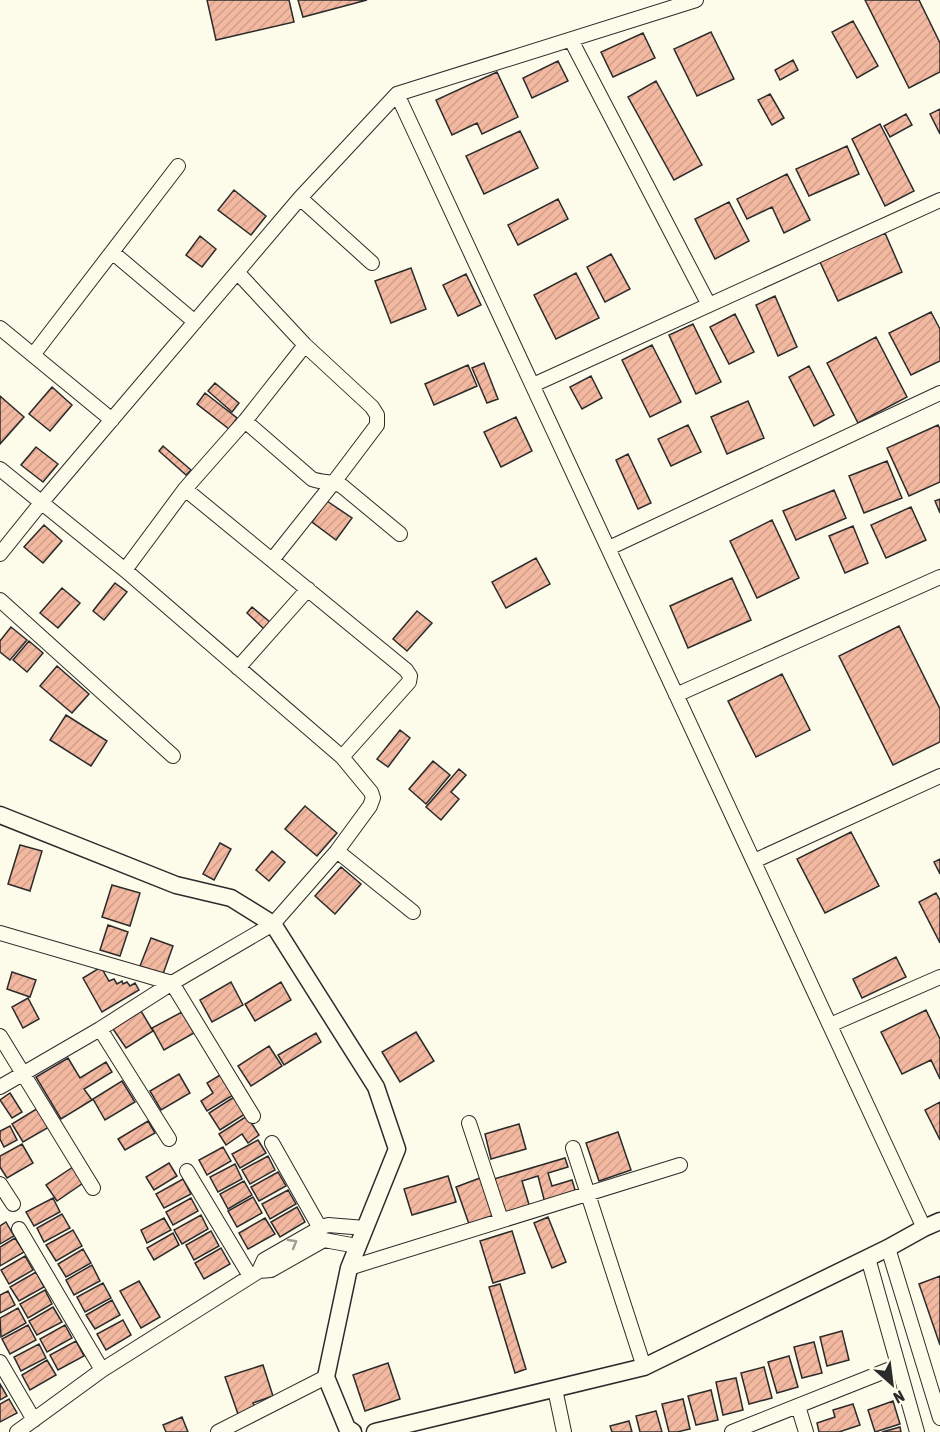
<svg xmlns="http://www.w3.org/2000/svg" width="940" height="1432" font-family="'Asap Condensed',sans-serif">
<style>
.building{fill:url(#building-hatch);stroke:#2b2b2b;stroke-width:1.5}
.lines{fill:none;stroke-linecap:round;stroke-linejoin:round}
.minor-casing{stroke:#2b2b2b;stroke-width:16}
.tertiary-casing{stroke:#2b2b2b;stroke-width:19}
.minor{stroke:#fdfbea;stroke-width:14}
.tertiary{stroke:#fdfbea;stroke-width:16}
.oneway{stroke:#9e9d94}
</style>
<defs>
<pattern id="building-hatch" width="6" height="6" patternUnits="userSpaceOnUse" patternTransform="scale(1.5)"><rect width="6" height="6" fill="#f2b8a0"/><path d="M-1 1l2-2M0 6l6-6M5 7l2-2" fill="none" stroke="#d09e8a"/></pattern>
</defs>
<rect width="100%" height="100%" fill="#fdfbea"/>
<path class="building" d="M207 0H289L294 22 216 40Z
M298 0H367L303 17Z
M865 0H919L940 43V72L909 88Z
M853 21 878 66 857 78 832 32Z
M711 32 734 79 697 96 674 49Z
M643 33 655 58 613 77 601 52Z
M793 60 798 70 780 80 775 70Z
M558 61 568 81 532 98 523 78Z
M497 72 518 117 482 134 477 123 452 135 436 100Z
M656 81 702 165 674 180 628 97Z
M770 94 784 118 772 125 758 100Z
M940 109V134L930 114Z
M906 114 912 125 890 137 884 126Z
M880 124 914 191 885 206 852 139Z
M520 131 538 168 484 194 466 156Z
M847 146 859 174 809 196 796 169Z
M787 174 810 220 784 233 772 207 747 219 737 199Z
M234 190 266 216 251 235 218 210Z
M558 199 568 219 518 245 508 225Z
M729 202 749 241 715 259 695 219Z
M885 233 902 272 838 301 820 262Z
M200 236 216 249 202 267 186 255Z
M611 254 630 289 605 302 587 267Z
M411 268 426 309 391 323 375 281Z
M576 273 599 318 556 339 534 295Z
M466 274 481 305 458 316 443 285Z
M775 296 797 347 778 356 756 305Z
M931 312 940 329V361L911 375 889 333Z
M735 314 754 352 729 364 710 327Z
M693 324 721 382 696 394 669 335Z
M876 337 907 397 858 423 827 363Z
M652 345 681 402 650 417 622 360Z
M484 363 498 399 487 403 472 368Z
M468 365 477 386 434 405 425 384Z
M809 366 834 415 814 426 789 377Z
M591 376 602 398 582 409 570 387Z
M215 383 239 403 232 412 208 391Z
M52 387 72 405 50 431 29 414Z
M205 393 237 418 229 429 197 404Z
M0 396 24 417 0 444Z
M748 401 764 438 727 454 711 417Z
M516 417 532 451 501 467 484 432Z
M688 425 701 452 671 466 658 439Z
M938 425 940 429V482L909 496 887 448Z
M163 446 191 470 186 475 159 451Z
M36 447 58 464 43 482 21 465Z
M628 454 651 503 638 509 616 460Z
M887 461 902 498 864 513 849 476Z
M834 490 846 518 796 540 783 511Z
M940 499V513L935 501Z
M327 501 352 518 336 540 312 522Z
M911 507 926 540 886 558 871 525Z
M772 520 799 578 757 598 730 541Z
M44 525 62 541 43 563 24 547Z
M853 526 868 563 845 573 829 536Z
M536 558 550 584 506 608 492 582Z
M732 578 751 620 688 648 670 606Z
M115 583 127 592 104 620 93 611Z
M62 588 80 603 58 628 40 613Z
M252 607 270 622 264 629 247 613Z
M417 611 432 623 407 651 393 639Z
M899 626 940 709V742L893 765 839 656Z
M11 627 27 640 10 660 0 652V641Z
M29 641 43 653 27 672 13 660Z
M57 666 89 694 72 713 40 686Z
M782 674 810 730 756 757 728 701Z
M66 715 107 741 91 766 50 740Z
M400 730 410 738 388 767 377 759Z
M433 761 450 775 426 804 409 789Z
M459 769 466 775 451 792 459 799 441 820 426 807Z
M305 806 337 833 317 856 285 829Z
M851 832 879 886 825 913 797 859Z
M220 843 231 849 214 880 203 874Z
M20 845 42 851 30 891 8 884Z
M272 851 285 862 269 881 256 870Z
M940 859V874L934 862Z
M341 867 361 884 335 914 315 896Z
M112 885 140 893 130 926 102 917Z
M936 893 940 900V943L919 902Z
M108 925 128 932 120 956 100 950Z
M151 938 173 946 163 974 140 966Z
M896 957 906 977 862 998 853 979Z
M101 967 109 981 114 979 117 984 122 981 123 984 127 982 130 986 135 983 139 990 102 1012 83 978Z
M12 972 36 980 30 997 7 989Z
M231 982 243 1005 212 1022 200 1000Z
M281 982 291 1000 255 1021 245 1004Z
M28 998 39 1019 23 1028 12 1007Z
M926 1010 940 1039V1079L931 1060 902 1074 881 1032Z
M141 1011 153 1031 126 1048 113 1029Z
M182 1012 194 1033 164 1050 152 1028Z
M416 1032 434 1061 400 1082 382 1052Z
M316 1033 321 1042 284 1065 278 1055Z
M269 1046 282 1066 251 1086 238 1066Z
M68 1058 80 1078 106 1062 112 1072 84 1089 92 1100 61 1119 36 1077Z
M179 1074 190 1093 161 1110 150 1091Z
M220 1075 233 1095 207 1111 201 1101 213 1093 207 1083Z
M122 1081 135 1102 105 1120 93 1099Z
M10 1093 22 1112 12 1118 0 1100Z
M234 1097 245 1114 220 1130 209 1113Z
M940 1102V1140L925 1110Z
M38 1108 49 1127 23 1142 12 1124Z
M247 1116 259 1135 248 1143 242 1134 226 1145 219 1134Z
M148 1121 155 1133 125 1150 118 1139Z
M519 1124 526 1149 491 1159 485 1134Z
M10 1126 17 1140 4 1147 0 1139V1131Z
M618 1132 631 1170 599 1181 586 1143Z
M258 1140 266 1153 240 1168 232 1154Z
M22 1144 33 1163 7 1178 0 1167V1156Z
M223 1147 231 1161 207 1175 199 1160Z
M268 1156 275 1170 250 1184 242 1170Z
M565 1158 568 1167 548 1173 552 1186 572 1180 576 1193 545 1203 538 1176 522 1181 530 1208 505 1215 494 1179Z
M169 1163 177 1176 154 1190 146 1177Z
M235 1164 242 1179 218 1192 210 1177Z
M76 1165 86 1181 57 1201 46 1185Z
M278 1172 286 1186 259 1201 251 1187Z
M448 1176 456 1202 412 1215 404 1189Z
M480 1178 494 1215 469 1224 456 1187Z
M183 1179 191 1194 164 1208 156 1194Z
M244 1181 252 1195 228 1209 220 1194Z
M288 1190 296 1204 270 1219 262 1204Z
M253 1197 262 1213 237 1227 228 1211Z
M53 1198 60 1212 34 1226 26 1212Z
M191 1198 198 1211 173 1225 166 1212Z
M297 1207 305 1222 280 1237 271 1222Z
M62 1214 70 1228 44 1242 37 1228Z
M201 1215 208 1229 182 1244 174 1230Z
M548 1217 566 1262 552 1268 534 1223Z
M164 1218 171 1230 147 1243 141 1230Z
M265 1218 275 1234 248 1249 239 1233Z
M6 1222 14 1236 0 1244V1226Z
M73 1230 82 1246 56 1261 46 1245Z
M211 1231 219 1246 194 1260 186 1245Z
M512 1231 525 1273 493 1283 480 1241Z
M173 1233 179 1245 154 1260 147 1248Z
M15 1238 24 1252 0 1266V1247Z
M221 1248 230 1264 204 1279 195 1263Z
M83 1249 91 1263 66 1277 58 1264Z
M25 1256 33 1270 9 1284 1 1270Z
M92 1265 100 1281 74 1295 66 1280Z
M36 1272 44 1287 19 1301 10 1287Z
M940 1276V1345L919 1284Z
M139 1281 160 1317 141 1328 120 1291Z
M103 1283 111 1298 85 1312 77 1297Z
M500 1284 526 1369 515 1373 489 1287Z
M45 1290 52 1304 28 1318 20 1304Z
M8 1291 15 1305 0 1313V1295Z
M112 1300 120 1315 95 1329 86 1315Z
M53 1307 62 1322 37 1335 29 1321Z
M18 1308 26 1323 1 1337 0 1318Z
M123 1320 131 1335 106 1350 97 1334Z
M28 1325 36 1340 10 1354 2 1339Z
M65 1325 72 1338 47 1352 40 1339Z
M842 1331 849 1360 827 1366 820 1337Z
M76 1341 84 1356 58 1370 50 1355Z
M814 1342 822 1373 802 1378 794 1347Z
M39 1344 46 1358 21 1371 14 1357Z
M789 1356 798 1387 777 1393 768 1362Z
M47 1360 56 1375 30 1390 22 1375Z
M388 1363 400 1399 365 1411 353 1375Z
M263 1365 273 1396 253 1403 255 1408 238 1414 225 1377Z
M764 1367 772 1398 749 1404 741 1373Z
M736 1378 743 1410 723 1415 716 1382Z
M0 1384 7 1396 0 1400Z
M711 1390 718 1420 696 1425 688 1396Z
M9 1399 17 1413 0 1422V1404Z
M683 1399 690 1429 677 1432H669L662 1404Z
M893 1401 900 1424 875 1432 868 1410Z
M853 1404 860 1425 839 1432H819L817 1423 835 1417 833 1410Z
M656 1411 662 1432H640L636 1416Z
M182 1417 188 1432H166L163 1425Z
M629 1421 632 1432H612L610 1426Z
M900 1427 901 1432H882Z"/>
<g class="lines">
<defs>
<path id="minor" d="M571 40 709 305
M397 94 924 1228
M300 198 372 263
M112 252 195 322
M238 273 305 345 372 407 377 415V425L334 482 272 560
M0 328 112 420
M33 355 178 166
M533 385 940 200
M245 421 312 479C322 483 332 481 342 486L400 534
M0 469 125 570 342 757 371 792 373 798 370 806 337 851 273 924 172 983 100 1029 0 1087
M185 489 406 670 410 676 409 682 342 757
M609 548 940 393
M0 554 41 503 300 198 397 94 696 0
M125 570 185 489 245 421 305 345
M0 600 173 756
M238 668 308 589
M676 695 940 577
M337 851 413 912
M754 861 940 776
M0 933 172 983 253 1116
M830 1025 940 977
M100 1029 169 1139
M0 1036 93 1188
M469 1123 501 1220
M272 1143 320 1228
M573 1148 644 1367
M187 1171 250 1276
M0 1184 13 1204
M19 1229 102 1370
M888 1248 940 1418
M868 1258 917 1432
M349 1268 680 1165
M259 1271 264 1260 320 1228 328 1225 365 1228
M0 1362 34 1420
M555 1389 564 1432
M798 1406 806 1432
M17 1432 102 1370 259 1271 271 1270 324 1240 357 1246
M218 1432 326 1377
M732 1432 898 1366"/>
<path id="tertiary" d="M0 815 176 885 231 898 273 924 376 1087 397 1149 349 1268 326 1377 347 1428 353 1432
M375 1432 644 1367 888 1248 924 1228 940 1221"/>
</defs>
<use href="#minor" class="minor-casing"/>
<use href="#tertiary" class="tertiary-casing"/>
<use href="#minor" class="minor"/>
<use href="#tertiary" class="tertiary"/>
</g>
<defs><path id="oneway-chevron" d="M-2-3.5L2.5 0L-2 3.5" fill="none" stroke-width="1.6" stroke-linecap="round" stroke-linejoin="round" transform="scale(1.5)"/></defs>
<use class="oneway" href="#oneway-chevron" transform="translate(293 1243) rotate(-30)"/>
<g transform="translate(892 1384) rotate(152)" stroke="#fdfbea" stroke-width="4.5" paint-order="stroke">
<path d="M0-4.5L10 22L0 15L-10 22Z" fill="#2b2b2b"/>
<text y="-9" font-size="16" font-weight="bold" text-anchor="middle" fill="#2b2b2b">N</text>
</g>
</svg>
